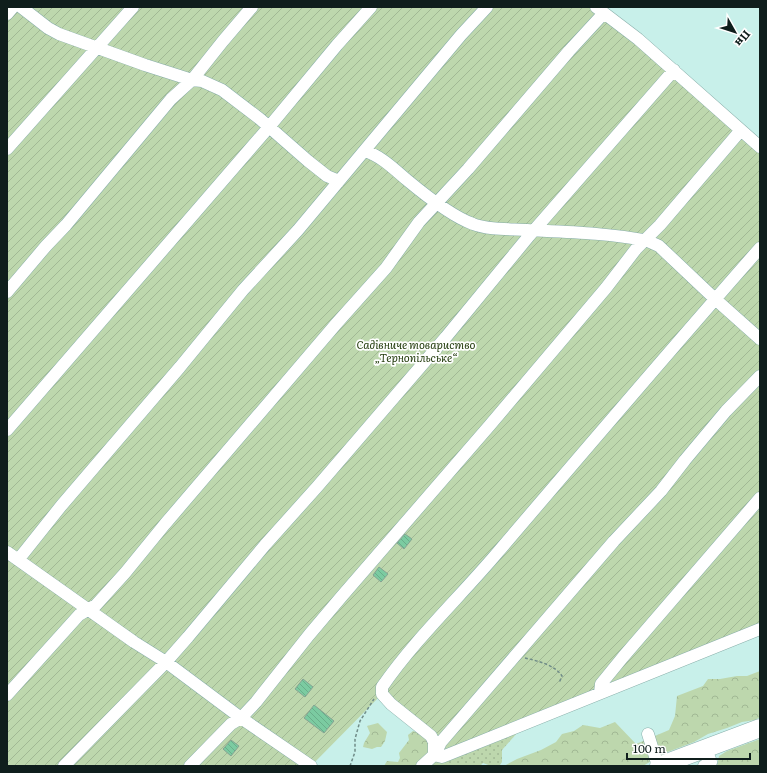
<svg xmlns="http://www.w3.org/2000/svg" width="767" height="773" font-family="Literata,serif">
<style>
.grass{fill:url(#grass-dots)}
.forest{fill:url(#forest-crowns)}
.garden{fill:url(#garden-furrows)}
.building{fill:url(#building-back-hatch);stroke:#85a392}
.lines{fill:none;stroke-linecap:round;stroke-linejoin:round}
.minor-casing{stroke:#89afaa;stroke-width:13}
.highway-casing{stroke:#89afaa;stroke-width:19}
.path{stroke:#708c88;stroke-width:1.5;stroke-dasharray:3 2;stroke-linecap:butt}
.minor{stroke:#fff;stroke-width:12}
.highway{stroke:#fff;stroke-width:18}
.labels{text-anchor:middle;stroke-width:3.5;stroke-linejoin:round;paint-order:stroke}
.park-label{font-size:11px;font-style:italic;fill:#243d0e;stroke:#fff}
</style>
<defs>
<pattern id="grass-dots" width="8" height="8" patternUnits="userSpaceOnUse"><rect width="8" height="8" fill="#bdd7ad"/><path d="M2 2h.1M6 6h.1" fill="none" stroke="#a1b894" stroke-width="1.8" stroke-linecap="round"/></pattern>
<pattern id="forest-crowns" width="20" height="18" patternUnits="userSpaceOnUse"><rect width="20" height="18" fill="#bdd7ad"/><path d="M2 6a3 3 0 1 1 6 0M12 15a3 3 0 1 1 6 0" fill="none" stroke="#a1b894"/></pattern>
<pattern id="garden-furrows" width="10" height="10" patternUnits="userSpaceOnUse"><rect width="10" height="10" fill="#bdd7ad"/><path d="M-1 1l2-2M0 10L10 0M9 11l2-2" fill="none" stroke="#a1b894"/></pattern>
<pattern id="building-back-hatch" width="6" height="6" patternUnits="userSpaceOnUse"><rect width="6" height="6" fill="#7bcba1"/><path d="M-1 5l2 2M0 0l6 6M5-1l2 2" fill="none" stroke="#69ae8a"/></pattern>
</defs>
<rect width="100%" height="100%" fill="#c8f0ea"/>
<path class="grass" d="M518 732 502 750V762L500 765 491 766 483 763 480 766H426L430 762Z"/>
<path class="forest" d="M760 671V717L755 720 742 722 727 728 708 734 694 742 665 753 643 766H504L517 759 541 750 556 742 562 734 574 731 583 725 600 728 615 722 636 744 669 730 675 716 677 696 703 686 708 679H720L737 676H747Z
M378 723 387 732 385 741 381 747H377L372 749 363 747 364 743 370 733 367 726Z
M413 731 421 734 429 742V753L417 766H384L387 761 398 762 400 758 399 753 409 740 408 735Z
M760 739V766H717L719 756 727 751Z"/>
<path class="garden" d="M7 7H596L760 147V629L442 757 434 742 382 694 311 766H7Z"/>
<path class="building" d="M405 534 412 539 404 549 397 543Z
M379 567 388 574 381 582 373 575Z
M303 679 313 687 305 697 295 689Z
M314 705 334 721 324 733 304 718Z
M231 740 239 746 231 756 223 749Z"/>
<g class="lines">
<defs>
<path id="minor" d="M21 7 48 28 59 34 145 65 192 80 202 81 222 90 260 119 308 161 327 176 339 181
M596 7 638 39 760 147
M7 14 13 7
M7 149 133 7
M365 151C381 156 394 169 407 180 425 195 451 216 473 224 488 230 511 229 527 230 567 232 609 233 648 241L659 246 714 298 760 339
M7 292 46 246 66 225 171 99 192 80 223 41 252 7
M7 430 269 127 337 45 371 7
M7 552 134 642 166 662 241 718 311 766
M18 560 61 506 180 367 243 290 298 230 461 35 487 7
M600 693 601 684 623 657 760 498
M7 695 79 615 96 605 125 573 165 524 336 324 386 268 419 222 468 169 569 51 604 13
M648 734 658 766
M435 754 441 742 614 541 661 491 685 460 726 411 760 376
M434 755V742L431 736 391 704 382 694V687C416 638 460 597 498 552 585 450 672 348 760 248
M64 766 166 662 188 637 265 545 317 487 446 337 529 236 674 70
M190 766 231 724 241 718 256 702 309 635 342 596 490 425 606 288 636 249 660 225 741 130
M422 766 434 755 442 757 477 743 760 629
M704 766 711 762 706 749"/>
<path id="highway" d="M659 766 760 728"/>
</defs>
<use href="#minor" class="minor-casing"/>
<use href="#highway" class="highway-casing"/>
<path class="path" d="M525 658C538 661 555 665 562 676L559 683
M350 766 355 752V739L360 721 374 699"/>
<use href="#minor" class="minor"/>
<use href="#highway" class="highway"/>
</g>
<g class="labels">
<g class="park-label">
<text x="416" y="349">Садівниче товариство<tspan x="416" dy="13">„Тернопільське“</tspan></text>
</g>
</g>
<rect width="767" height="773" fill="none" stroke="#0f1e1c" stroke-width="16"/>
<g transform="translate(735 32) rotate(129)" stroke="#ffffff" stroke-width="3" paint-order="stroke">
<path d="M0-3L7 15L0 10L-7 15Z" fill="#0f1e1c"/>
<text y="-6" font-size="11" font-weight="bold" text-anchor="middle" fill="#0f1e1c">Пн</text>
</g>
<path d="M627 753v6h123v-6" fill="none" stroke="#0f1e1c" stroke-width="2"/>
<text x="633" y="753" font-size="12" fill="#0f1e1c" stroke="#ffffff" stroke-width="3" paint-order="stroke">100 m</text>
</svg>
